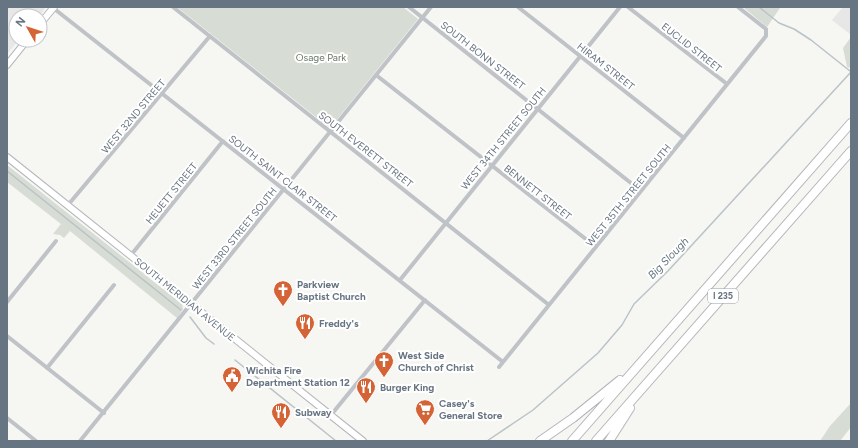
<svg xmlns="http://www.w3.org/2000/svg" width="858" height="448" font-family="Figtree,sans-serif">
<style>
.built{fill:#e6e7e6}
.green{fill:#d7dcd4}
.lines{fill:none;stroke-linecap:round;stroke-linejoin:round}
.stream{stroke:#bac3c8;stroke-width:1.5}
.secondary-casing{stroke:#b4b8bc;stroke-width:8}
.highway-casing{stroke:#b4b7ba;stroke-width:10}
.street{stroke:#bfc2c6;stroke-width:4}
.secondary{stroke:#fff;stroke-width:6}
.highway{stroke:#fff;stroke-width:8}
.labels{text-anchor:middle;stroke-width:4;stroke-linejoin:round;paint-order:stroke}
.shield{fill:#fff;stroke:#959ea7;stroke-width:1}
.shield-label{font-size:9px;font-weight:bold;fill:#677481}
.street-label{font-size:10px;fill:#677481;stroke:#fff}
.park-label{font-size:10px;fill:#687966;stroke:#fff}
.poi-label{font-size:10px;font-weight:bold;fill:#677481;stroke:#fff;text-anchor:start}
.water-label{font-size:11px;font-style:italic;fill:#63757e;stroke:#fff}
</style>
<rect width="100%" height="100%" fill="#f6f6f3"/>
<path class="built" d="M7 7 45 8 40 16H16V40H19L7 54Z
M843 7 851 8V35L832 20Z"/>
<path class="green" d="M177 7H403L418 19 330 128Z
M743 7H779L780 8 767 27Z
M851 37V68L847 67 843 48Z
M7 165 182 304 183 309 177 318 70 231 64 238 60 235 53 234 61 224 7 182Z
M851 403V427L840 441H820L830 426Z"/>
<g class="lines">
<path class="stream" d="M759 7 779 23 794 29 811 40 850 71
M7 171 181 310
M190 317 206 338 214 344
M235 360 336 441
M487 441 533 410 598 353 622 325 634 304 668 271 851 72"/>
<defs>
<path id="secondary" d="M40 24 54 7
M7 65 27 40
M7 157 363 441"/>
<path id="highway" d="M540 441 573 418 620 380
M572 441 851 123
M596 441 851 151
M609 441 630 408"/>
</defs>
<use href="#secondary" class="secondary-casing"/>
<use href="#highway" class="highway-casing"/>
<path class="street" d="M52 7 503 362
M173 7 549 305
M409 7 641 191
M518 7 684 138
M628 7 727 84
M376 75 596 247
M68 205 210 36
M131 255 223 141
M400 280 620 7
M7 302 56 241
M7 336 104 413
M499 367 766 36V29L738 7
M47 368 114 285
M331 415 425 300
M7 418 36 441
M80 441 431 7"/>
<use href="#secondary" class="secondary"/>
<use href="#highway" class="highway"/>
</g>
<defs>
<symbol id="church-pin" viewBox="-11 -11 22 30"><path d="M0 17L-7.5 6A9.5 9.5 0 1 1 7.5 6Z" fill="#d46335" stroke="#fff"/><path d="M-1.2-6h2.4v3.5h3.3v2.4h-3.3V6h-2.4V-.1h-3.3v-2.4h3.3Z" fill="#fff"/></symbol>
<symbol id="restaurant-pin" viewBox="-11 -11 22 30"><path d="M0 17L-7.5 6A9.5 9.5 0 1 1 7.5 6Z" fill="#d46335" stroke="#fff"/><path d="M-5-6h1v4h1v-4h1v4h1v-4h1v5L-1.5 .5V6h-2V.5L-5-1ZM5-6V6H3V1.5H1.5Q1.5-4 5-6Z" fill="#fff"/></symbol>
<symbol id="civic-pin" viewBox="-11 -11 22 30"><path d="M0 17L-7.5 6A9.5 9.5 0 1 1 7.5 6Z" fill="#d46335" stroke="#fff"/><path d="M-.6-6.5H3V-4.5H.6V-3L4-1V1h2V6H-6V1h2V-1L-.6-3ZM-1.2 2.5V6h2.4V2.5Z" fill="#fff"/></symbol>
<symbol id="supermarket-pin" viewBox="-11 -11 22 30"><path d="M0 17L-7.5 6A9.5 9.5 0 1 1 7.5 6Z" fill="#d46335" stroke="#fff"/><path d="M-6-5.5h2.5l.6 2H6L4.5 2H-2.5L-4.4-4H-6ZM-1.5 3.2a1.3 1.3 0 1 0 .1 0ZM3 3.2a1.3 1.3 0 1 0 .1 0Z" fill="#fff"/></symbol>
</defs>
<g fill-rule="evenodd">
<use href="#church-pin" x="272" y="279" width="22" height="30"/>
<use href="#restaurant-pin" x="294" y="312" width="22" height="30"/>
<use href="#church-pin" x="373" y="350" width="22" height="30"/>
<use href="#civic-pin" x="221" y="365" width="22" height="30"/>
<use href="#restaurant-pin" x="355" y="376" width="22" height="30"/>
<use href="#supermarket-pin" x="414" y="398" width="22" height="30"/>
<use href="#restaurant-pin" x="270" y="401" width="22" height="30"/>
</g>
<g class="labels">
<rect class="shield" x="708" y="289" width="30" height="14" rx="3"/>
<g class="shield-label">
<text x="723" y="299">I 235</text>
</g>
<g class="street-label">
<text transform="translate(692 47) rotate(38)" y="4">EUCLID STREET</text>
<text transform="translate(483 55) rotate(38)" y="4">SOUTH BONN STREET</text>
<text transform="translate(606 66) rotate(38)" y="4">HIRAM STREET</text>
<text transform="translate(133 116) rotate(-50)" y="4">WEST 32ND STREET</text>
<text transform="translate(503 138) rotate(-51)" y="4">WEST 34TH STREET SOUTH</text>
<text transform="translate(366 149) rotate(38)" y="4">SOUTH EVERETT STREET</text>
<text transform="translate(283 178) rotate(38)" y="4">SOUTH SAINT CLAIR STREET</text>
<text transform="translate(538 192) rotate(38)" y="4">BENNETT STREET</text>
<text transform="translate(171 193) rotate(-51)" y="4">HEUETT STREET</text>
<text transform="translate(628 195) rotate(-51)" y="4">WEST 35TH STREET SOUTH</text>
<text transform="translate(234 238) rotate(-51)" y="4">WEST 33RD STREET SOUTH</text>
<text transform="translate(185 299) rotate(39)" y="4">SOUTH MERIDIAN AVENUE</text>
</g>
<g class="park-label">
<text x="321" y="61">Osage Park</text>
</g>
<g class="poi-label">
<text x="297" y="288">Parkview<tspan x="297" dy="12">Baptist Church</tspan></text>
<text x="319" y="327">Freddy's</text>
<text x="398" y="359">West Side<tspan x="398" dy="12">Church of Christ</tspan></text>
<text x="246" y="374">Wichita Fire<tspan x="246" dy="12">Department Station 12</tspan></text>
<text x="380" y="391">Burger King</text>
<text x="439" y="407">Casey's<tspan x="439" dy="12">General Store</tspan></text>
<text x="295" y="416">Subway</text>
</g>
<g class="water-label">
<text transform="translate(668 258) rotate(-46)" y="4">Big Slough</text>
</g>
</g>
<rect width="858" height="448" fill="none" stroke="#677481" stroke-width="16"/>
<g transform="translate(28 28) rotate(309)"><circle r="19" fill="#ffffff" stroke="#c2c7cd"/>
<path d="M0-3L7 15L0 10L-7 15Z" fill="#d46335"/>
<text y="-6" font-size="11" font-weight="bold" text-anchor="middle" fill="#677481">N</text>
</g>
</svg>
